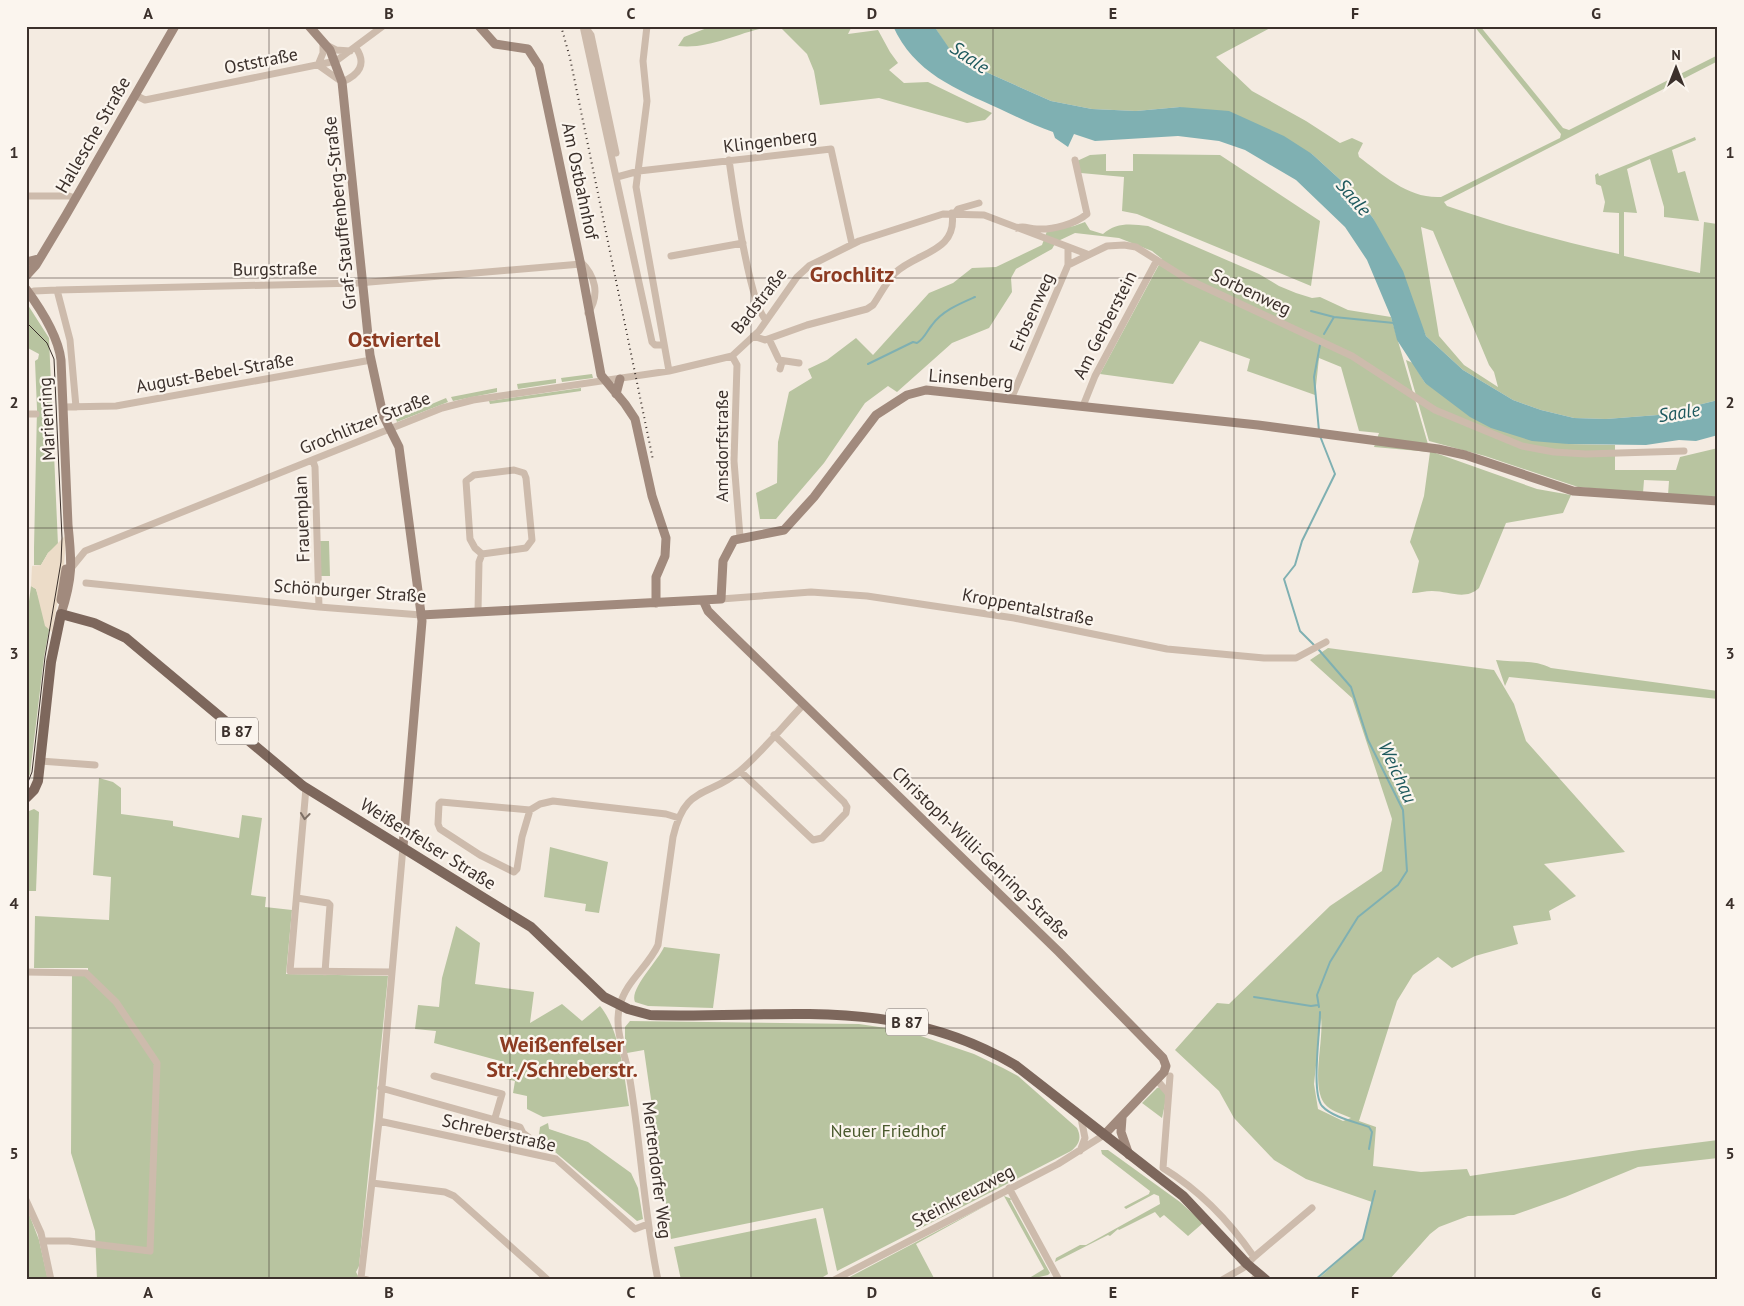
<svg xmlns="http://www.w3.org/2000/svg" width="1744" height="1306" font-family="'PT Sans',sans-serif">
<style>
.green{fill:#b8c4a0;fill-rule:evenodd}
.plaza{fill:#ecdcc8}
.water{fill:#7fb0b2}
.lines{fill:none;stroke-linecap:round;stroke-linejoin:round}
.stream{stroke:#7fb0b2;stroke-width:2}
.street{stroke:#cdbbac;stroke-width:7}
.secondary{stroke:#a18a7d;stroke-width:9}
.primary{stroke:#7d675c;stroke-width:10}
.tram{stroke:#3b302b;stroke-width:1}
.rail{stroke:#3b302b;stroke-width:2;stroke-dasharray:1 4;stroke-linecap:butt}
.oneway{stroke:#7d6f65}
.grid{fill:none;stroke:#3b302b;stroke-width:1;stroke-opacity:0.55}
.labels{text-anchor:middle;stroke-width:4.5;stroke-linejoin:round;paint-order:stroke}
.shield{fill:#fbf5ee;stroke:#756b66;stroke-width:1}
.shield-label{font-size:16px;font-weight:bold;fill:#3b302b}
.street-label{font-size:18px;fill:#3b302b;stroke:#fbf5ee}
.park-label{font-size:18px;fill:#4a5a2e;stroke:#fbf5ee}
.water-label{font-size:19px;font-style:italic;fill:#1f5a5e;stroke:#fbf5ee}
.district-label{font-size:22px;font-weight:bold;fill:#8c3b22;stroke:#fbf5ee}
.neatline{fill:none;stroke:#3b302b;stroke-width:2}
.grid-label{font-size:16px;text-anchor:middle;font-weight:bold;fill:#3b302b}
</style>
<rect width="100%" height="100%" fill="#f4ebe1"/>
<path class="green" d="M712 26H852L848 34 878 30 890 52 898 63 889 70 904 83 928 82 992 113 985 120 967 123 879 98 820 105 814 71 807 54 779 26C744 28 714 50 678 46L684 37Z
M934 26H1274L1216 57 1252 91 1306 121 1340 143 1352 138 1363 143 1358 153 1359 157C1383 175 1409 199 1441 197L1560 138 1561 134 1474 26H1480L1563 128 1569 130 1718 55V61L1444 202 1447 206C1503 225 1561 242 1619 254V213L1603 212 1605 202 1601 186 1596 184 1595 175 1598 173 1599 176 1695 137 1696 140 1672 150 1678 173 1685 171 1699 221 1664 217V207L1650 159 1627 169 1637 213 1624 212V256L1700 273 1704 222 1717 224 1718 400 1658 415 1606 419 1574 418 1541 410 1513 400 1463 370 1426 336 1373 218 1346 185 1312 154 1180 107 1136 111 1092 109 1051 101 977 68 950 51ZM1421 227 1433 231 1489 365 1494 372 1498 387 1464 365 1439 336Z
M1106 154V171H1133V154L1220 155 1320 221 1311 286 1137 214 1122 211 1124 177 1081 173 1077 161 1090 155Z
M1085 222 1090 230 1103 234C1116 222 1131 224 1148 226L1259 274 1279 286 1296 293 1312 298 1320 297 1348 310 1391 317 1430 451 1537 489 1571 495 1563 513 1506 523 1479 588C1465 601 1449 591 1432 591 1425 591 1419 593 1412 593L1419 561 1410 542 1424 496 1430 452 1374 447 1379 433 1359 431 1341 367 1319 358 1315 395 1247 371 1250 359 1200 341 1173 384 1100 374 1162 259 1152 251 1119 238 1075 233 1056 242 1052 249 1016 269 1011 278 1012 292 989 328 952 343 897 392 888 386 865 403 824 463 776 519H760L756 493 777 483 778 442 789 392 812 378 808 369 827 360 856 338 873 355 929 293 953 283 972 268 996 267 1042 245 1047 231 1074 226Z
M26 302 49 338 58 545 48 553 41 565H34V548L37 409 35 361 38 359 39 354 26 347Z
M1406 360 1413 363 1425 383 1568 444 1615 445V470H1676L1680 457 1718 448V497L1668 495 1669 481 1644 480 1643 493 1578 487 1485 456 1429 441Z
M592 374 593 378 562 382 561 378Z
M556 379V383L518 389 517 384Z
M497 388V392L453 401 451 397Z
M581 388V391L490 404 489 401Z
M446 398 448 402 397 422 396 419Z
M320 541H329L330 576H321Z
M31 586 36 589 49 630 44 657 30 774 26 784V624Z
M1328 648 1494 670 1514 704 1526 741 1625 852 1544 864 1576 896 1549 911 1551 920 1513 926 1518 944 1475 956 1452 968 1438 957 1413 975 1397 1001 1359 1121 1376 1127 1373 1166 1421 1172 1467 1169 1470 1176 1639 1150 1718 1140V1158L1638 1167 1565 1197 1514 1215 1468 1216 1439 1227 1430 1234 1389 1280H1317L1363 1239 1372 1202 1306 1179 1274 1160 1234 1118 1219 1091 1175 1050 1217 1003 1229 1004 1330 906 1382 871 1392 819 1352 698 1310 660ZM1321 1018C1324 1040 1311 1084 1324 1103 1330 1111 1342 1114 1351 1118L1343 1121 1318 1109 1314 1084Z
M1496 660C1515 663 1534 659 1551 668L1718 691V699L1509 677 1505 686Z
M99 778 113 782 121 788V814L173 821V826L239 838 242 815 262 818 251 895 266 897 265 907 292 910 286 974 388 976 359 1266 356 1272 360 1280H97L95 1231 71 1153 72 973 88 974V968H34L35 916 109 920 111 877 93 875Z
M34 809 39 812 36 891H26L29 811Z
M550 847 608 862 599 913 585 911 586 904 544 897Z
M456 926 480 943 475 984 534 992 530 1023 562 1004 582 1021 600 1006C620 1030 624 1075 629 1106L543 1117 527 1109V1096L513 1093 515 1081 500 1078 504 1062 434 1043 436 1031 415 1029 418 1005 439 1007 442 978Z
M664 947 720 954 713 1008 648 1006 635 1002C629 989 658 961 664 947Z
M630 1021 859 1024 906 1031 974 1054 1003 1068 1018 1076 1077 1128C1082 1138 1079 1145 1071 1151L837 1271 823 1208 671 1239 644 1050 627 1053 625 1049V1027Z
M1160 1087 1164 1090 1166 1099 1162 1118 1142 1103 1157 1088Z
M548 1123 549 1129 588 1142 631 1173 638 1188 643 1219 637 1221 555 1152 537 1149 540 1127Z
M1101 1150H1108L1180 1202 1203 1223 1188 1236 1164 1215 1160 1218 1155 1212 1119 1230 1118 1229 1110 1236 1108 1235 1055 1262 1056 1258 1080 1245H1086L1160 1204 1159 1196 1154 1194 1126 1209 1124 1207 1149 1194 1150 1191 1102 1154Z
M1004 1196 1012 1199 1010 1200 1050 1273 1048 1275 1026 1280 1044 1269Z
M996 1200 916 1244 935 1280H844Z
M26 1206 39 1240 48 1280H26Z
M816 1218 828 1274 818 1280H681L674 1247Z"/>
<path class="plaza" d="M66 535 64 566 52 632 45 626 36 589 31 586 32 566 41 565 48 553Z"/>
<path class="water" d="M893 26H934L951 51 977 68 1051 101 1092 109 1136 111 1180 107 1229 111 1284 136 1312 154 1346 185 1373 218 1403 271 1426 336 1463 370 1513 400 1541 410 1574 418 1606 419 1658 415 1718 400V435L1696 441 1679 440 1646 445 1568 444 1532 441 1491 428 1470 417 1425 383 1397 340 1391 317 1367 260 1345 227 1296 180 1245 150 1219 141 1178 136 1095 141 1074 134 1068 147 1055 138 1053 132C1035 126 1017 117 1000 109 956 89 914 73 893 26Z"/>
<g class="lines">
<path class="stream" d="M1311 311 1334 317 1394 323
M1324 334 1334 317
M868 364 913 342 917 343C925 338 926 332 932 325 942 311 959 304 975 297
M1319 431 1314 377 1320 345
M1314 645 1300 631 1284 579 1295 565 1302 541 1335 474 1320 436
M1254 997 1311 1006 1318 1005
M1319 1007 1317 995 1330 962 1358 917 1398 885 1407 871 1403 810 1368 740 1351 687 1319 650
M1320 1012C1320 1032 1311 1092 1322 1106 1332 1117 1355 1122 1369 1127L1372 1132 1369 1149
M1315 1280 1363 1239 1375 1191"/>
<path class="street" d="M583 26 652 342 655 345H664
M647 26 643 61 647 101 636 187 669 371
M586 28 591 35 616 153
M323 42V53L318 65 342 82C359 75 367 64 356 48
M328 46 336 50 350 51
M135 95 145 100 336 61 383 26
M729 160C733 188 750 306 766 320
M617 177 639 171 831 149 852 244
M26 196H69L75 198
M955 213 958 209 979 203
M1017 228C1024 225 1029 229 1037 229 1053 230 1075 224 1087 214L1075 160
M671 256 743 243
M580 261C596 276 600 295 588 313
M1068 265 1107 246 1124 245 1136 247 1187 279 1352 356 1435 410 1522 446 1554 452 1586 454 1684 451
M57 290 70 340 76 407
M29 293 34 291 57 290 358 283 581 264
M753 336 765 340 807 325 867 309 873 305C880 295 886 282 895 273 916 252 958 253 952 213
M769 339 779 360 799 363
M732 356 737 365 734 461 740 537
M780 369 782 362
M1011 399 1068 265V248
M1083 406 1095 376 1157 260
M63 407 116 406 371 360
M26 414H36
M313 461 315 467 319 607
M514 470 524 473 526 478 532 540 526 548 482 554 475 548 470 539 466 481 474 475Z
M72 567 85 551 442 408 473 400 669 371 732 356 759 331 797 277 809 266 859 241 943 214 984 215 1087 254
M86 583 319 607 421 615
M721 599 811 592 867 596 1014 618 1167 649 1264 658H1296L1326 642
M478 611 479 562 482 554
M40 761 95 765
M740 771 813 840 822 838 846 813 847 807 844 802 774 735
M306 788 290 971 392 972
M441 802 530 810 522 837 517 869 514 872 480 855 440 829 438 824 439 804Z
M530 810 540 804 553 801 666 814 679 818
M297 898 328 903 330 905 325 972
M26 972 86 973 116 1002 157 1063 150 1251 69 1241H43
M434 1076 502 1094 495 1118
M1170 1076 1163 1168C1199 1190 1230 1222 1254 1257L1243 1268 1222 1280
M1157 1080 1168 1093
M381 1088 520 1127 523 1133 531 1139
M379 1121 556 1159 635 1229 648 1224
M1080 1151 1085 1138 1081 1118
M372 1183 445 1192 454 1196 548 1280
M1009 1188 1059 1280
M26 1200 41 1233 51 1280
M1254 1257 1312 1208
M368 1280 361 1278 379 1121 403 847
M658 1280C644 1214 641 1146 630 1080 626 1055 613 1029 620 1005 626 981 648 967 658 945L673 837C685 784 708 798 740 771 763 751 783 726 804 704
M834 1280 1058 1164 1104 1135
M1253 1280 1258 1275"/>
<path class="secondary" d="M309 26 330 50 342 82 370 355 383 415 399 447 422 621 403 847
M479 26 495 44 528 49 539 66 580 261 601 375 625 404 635 419 652 496 666 538 665 556 656 577V603
M26 262 38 259
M26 276 36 265 66 215 175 26
M26 289C40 308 58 335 61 360L68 525C72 563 73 577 61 614
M616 394 620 379
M61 600 66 569
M703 600 708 611 720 623 1059 952 1163 1058 1166 1066 1164 1072 1104 1135
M421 615 721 599 723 561 734 540 784 530 814 497 876 415 907 395 926 390 1258 425 1438 449 1465 455 1573 491 1718 501
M1122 1118 1121 1132 1129 1155"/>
<path class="primary" d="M26 798 34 790 38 781 51 662 61 614 94 623 126 638 303 786 531 927 604 997 628 1009 650 1015C781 1019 894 994 1015 1065L1183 1196 1247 1264 1266 1280"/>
<path class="tram" d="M26 322 47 343 54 359 62 538 61 562 45 657 32 772 26 787"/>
<path class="rail" d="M561 26 570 58 653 460"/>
</g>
<defs><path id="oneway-chevron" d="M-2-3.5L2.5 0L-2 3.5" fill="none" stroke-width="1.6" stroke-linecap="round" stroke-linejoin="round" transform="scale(1.25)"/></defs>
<use class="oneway" href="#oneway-chevron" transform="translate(305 816) rotate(96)"/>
<path class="grid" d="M269 26V1280M510 26V1280M751 26V1280M993 26V1280M1234 26V1280M1475 26V1280M26 278H1718M26 528H1718M26 778H1718M26 1028H1718"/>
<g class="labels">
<g class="shield">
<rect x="216" y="717.5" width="42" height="27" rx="4"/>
<rect x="886" y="1008.5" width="42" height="27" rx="4"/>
</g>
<g class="shield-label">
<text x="237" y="737">B 87</text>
<text x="907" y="1028">B 87</text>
</g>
<g class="street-label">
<text transform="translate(261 61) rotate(-11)" y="6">Oststraße</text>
<text transform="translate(93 135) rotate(-60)" y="6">Hallesche Straße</text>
<text transform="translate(770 141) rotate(-7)" y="6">Klingenberg</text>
<text transform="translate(580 181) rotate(78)" y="6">Am Ostbahnhof</text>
<text transform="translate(340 213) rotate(-96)" y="6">Graf-Stauffenberg-Straße</text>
<text transform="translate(275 269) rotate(-1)" y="6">Burgstraße</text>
<text transform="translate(1251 292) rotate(25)" y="6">Sorbenweg</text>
<text transform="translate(759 301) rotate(-52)" y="6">Badstraße</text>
<text transform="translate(1032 312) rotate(-66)" y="6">Erbsenweg</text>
<text transform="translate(1105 325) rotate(-63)" y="6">Am Gerberstein</text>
<text transform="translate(215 373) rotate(-10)" y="6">August-Bebel-Straße</text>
<text transform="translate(971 379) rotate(5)" y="6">Linsenberg</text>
<text transform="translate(47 419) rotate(-93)" y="6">Marienring</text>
<text transform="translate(365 423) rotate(-22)" y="6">Grochlitzer Straße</text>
<text transform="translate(722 446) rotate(-90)" y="6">Amsdorfstraße</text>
<text transform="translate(302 519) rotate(-92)" y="6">Frauenplan</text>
<text transform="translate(350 591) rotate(4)" y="6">Schönburger Straße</text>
<text transform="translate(1028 607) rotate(11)" y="6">Kroppentalstraße</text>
<text transform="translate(428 844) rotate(32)" y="6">Weißenfelser Straße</text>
<text transform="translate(981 853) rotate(44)" y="6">Christoph-Willi-Gehring-Straße</text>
<text transform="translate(499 1133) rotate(13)" y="6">Schreberstraße</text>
<text transform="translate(657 1170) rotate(83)" y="6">Mertendorfer Weg</text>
<text transform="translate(963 1196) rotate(-28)" y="6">Steinkreuzweg</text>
</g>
<g class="park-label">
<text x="888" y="1137">Neuer Friedhof</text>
</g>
<g class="water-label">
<text transform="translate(970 57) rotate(34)" y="7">Saale</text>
<text transform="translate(1354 197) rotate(49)" y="7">Saale</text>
<text transform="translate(1679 412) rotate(-9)" y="7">Saale</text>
<text transform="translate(1398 772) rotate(65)" y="7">Weichau</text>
</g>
<g class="district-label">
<text x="852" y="282">Grochlitz</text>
<text x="394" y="347">Ostviertel</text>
<text x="562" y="1052">Weißenfelser<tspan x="562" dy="25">Str./Schreberstr.</tspan></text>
</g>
</g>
<rect width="1744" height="1306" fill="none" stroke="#fbf5ee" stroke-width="55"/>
<g transform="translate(1676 68)" stroke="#fbf5ee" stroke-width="4" paint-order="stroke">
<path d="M0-4L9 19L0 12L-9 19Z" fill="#3b302b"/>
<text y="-8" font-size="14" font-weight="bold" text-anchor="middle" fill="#3b302b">N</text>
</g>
<rect x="28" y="28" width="1688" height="1250" class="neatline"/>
<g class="grid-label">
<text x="148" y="19">A</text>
<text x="389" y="19">B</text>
<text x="631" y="19">C</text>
<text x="872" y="19">D</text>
<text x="1113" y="19">E</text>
<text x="1355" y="19">F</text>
<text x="1596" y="19">G</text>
<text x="14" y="158">1</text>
<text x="1730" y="158">1</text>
<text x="14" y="408">2</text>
<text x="1730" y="408">2</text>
<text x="14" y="659">3</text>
<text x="1730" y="659">3</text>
<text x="14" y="909">4</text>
<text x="1730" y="909">4</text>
<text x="14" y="1159">5</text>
<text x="1730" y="1159">5</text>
<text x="148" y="1298">A</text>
<text x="389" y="1298">B</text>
<text x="631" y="1298">C</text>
<text x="872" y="1298">D</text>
<text x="1113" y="1298">E</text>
<text x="1355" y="1298">F</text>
<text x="1596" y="1298">G</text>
</g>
</svg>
